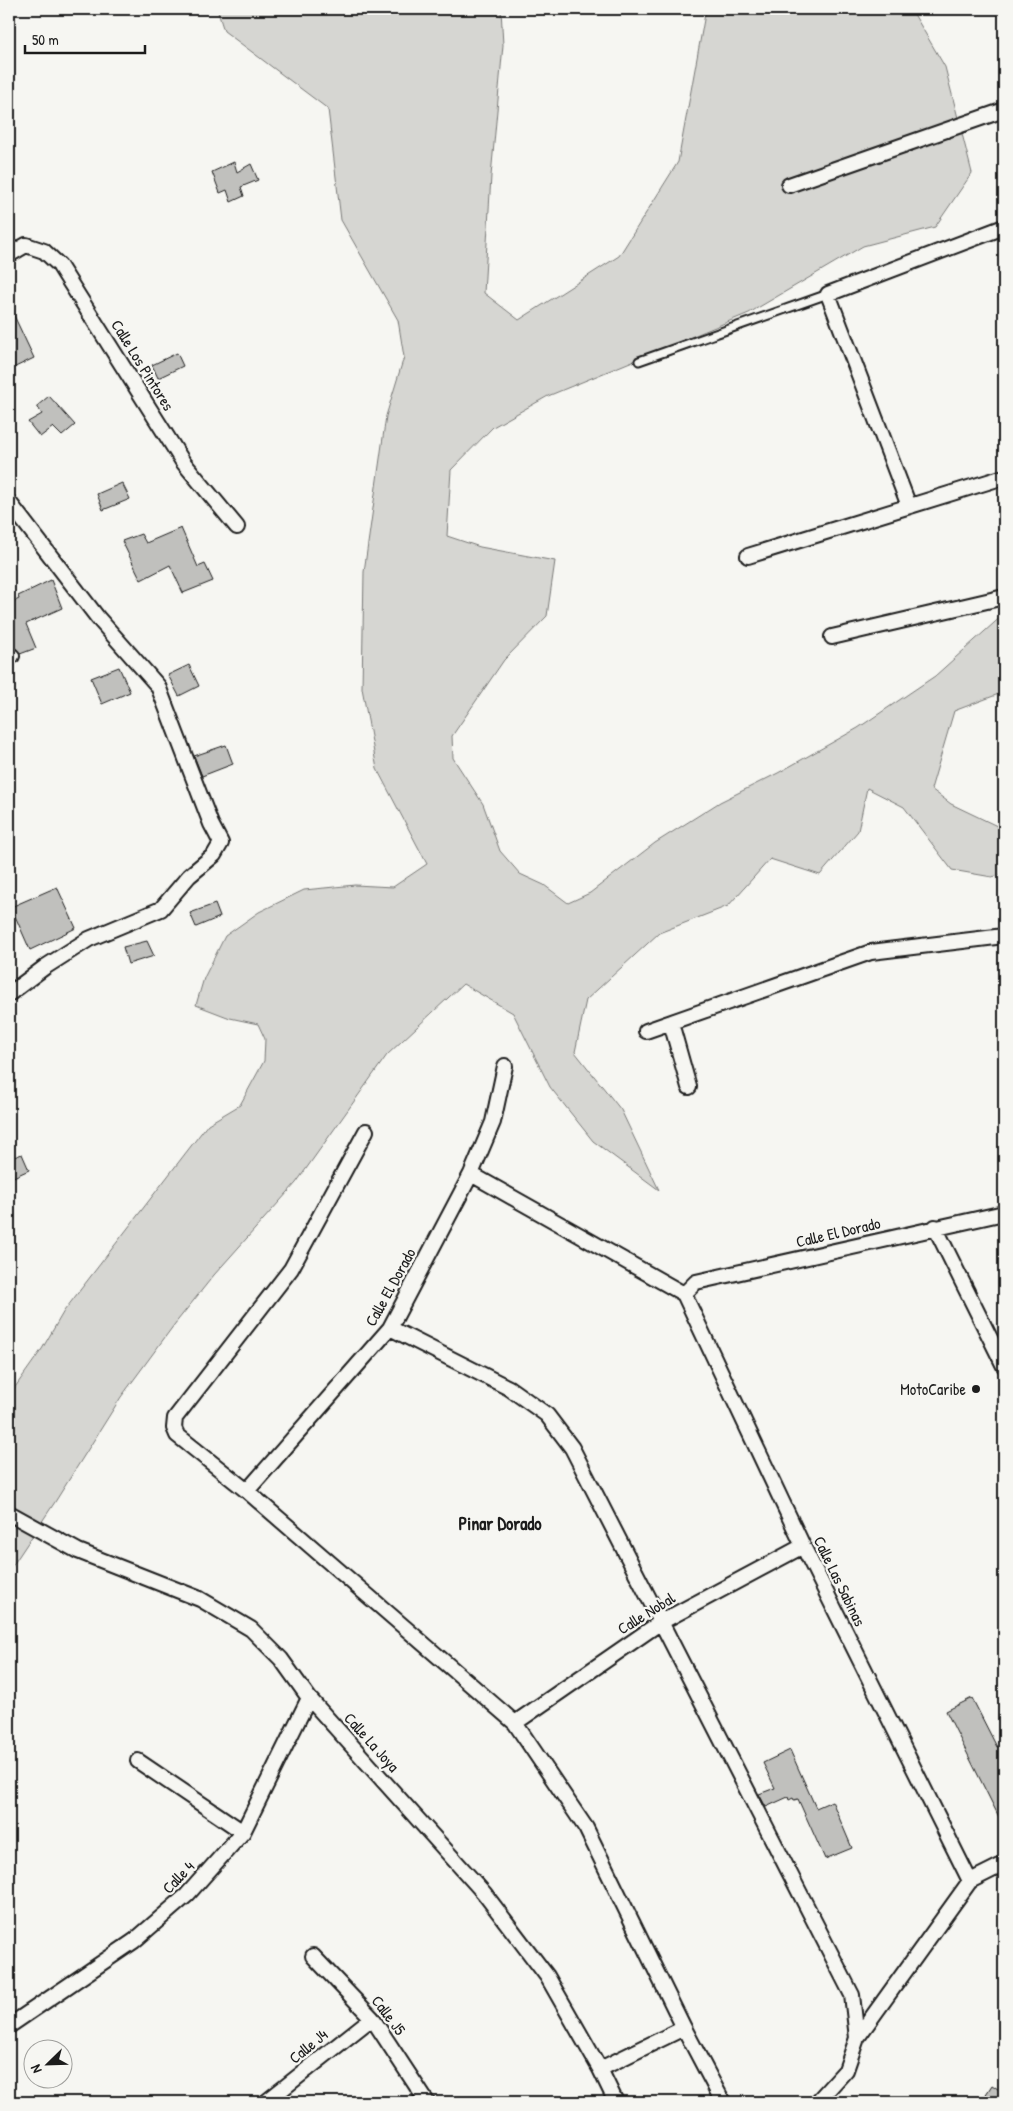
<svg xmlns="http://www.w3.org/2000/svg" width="1013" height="2111" font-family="'Patrick Hand',sans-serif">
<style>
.green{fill:#d6d6d2;stroke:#797977}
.building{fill:#c0c0bd;stroke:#1c1c1c}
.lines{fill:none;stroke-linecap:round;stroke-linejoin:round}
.service-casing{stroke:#1c1c1c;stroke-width:11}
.minor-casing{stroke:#1c1c1c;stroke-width:18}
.service{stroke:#f6f6f2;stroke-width:7}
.minor{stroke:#f6f6f2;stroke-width:14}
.poi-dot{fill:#1c1c1c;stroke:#f6f6f2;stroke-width:2}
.labels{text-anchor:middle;stroke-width:4.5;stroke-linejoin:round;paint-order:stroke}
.street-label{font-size:16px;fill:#1c1c1c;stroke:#f6f6f2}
.poi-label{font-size:16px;fill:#1c1c1c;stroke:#f6f6f2;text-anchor:end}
.neighbourhood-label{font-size:18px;font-weight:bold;fill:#1c1c1c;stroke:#f6f6f2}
</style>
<rect width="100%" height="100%" fill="#f6f6f2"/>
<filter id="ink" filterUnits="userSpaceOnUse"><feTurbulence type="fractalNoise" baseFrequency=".02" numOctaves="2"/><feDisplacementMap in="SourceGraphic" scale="10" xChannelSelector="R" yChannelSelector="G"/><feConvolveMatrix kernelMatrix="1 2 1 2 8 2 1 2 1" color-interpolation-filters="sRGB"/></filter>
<g filter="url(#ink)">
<path class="green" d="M217 9H501L503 45 491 176 484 293 519 320 619 256 678 162 705 14 709 9H911L945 67 972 173 935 227 863 246 749 313 548 396 493 427 451 470 447 536 480 547 555 561 547 616 504 660 452 736 453 758 483 804 500 851 520 874 544 885 568 903 590 893 655 843 720 802 778 773 858 728 935 676 1004 614V692L954 711 931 789 951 804 997 826 1004 840V874L992 877 952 870 904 807 867 788 858 831 820 875 770 859 728 906 659 933 586 1000 575 1052 621 1110 659 1190 593 1141 550 1087 513 1013 463 984 387 1055 296 1183 214 1275 174 1325 121 1397 55 1502 9 1571V1401L13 1390 42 1349 64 1311 208 1124 240 1105 264 1061 265 1039 258 1024 230 1018 196 1005 204 978 225 936 259 912 304 890 355 885 393 887 427 864 377 769 362 688 364 572 386 416 404 357 398 320 341 220 328 109 224 31Z"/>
<path class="building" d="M234 162 237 172 251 164 258 180 241 187 244 196 231 202 227 190 220 193 212 172Z
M9 305 34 358 9 370Z
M177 353 183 366 158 378 152 365Z
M49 396 75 425 62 436 53 427 40 437 28 422 42 414 37 406Z
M122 483 130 499 103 510 97 494Z
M181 528 198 567 205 564 213 581 183 593 170 565 141 580 122 541 141 534 146 543Z
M51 580 62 608 26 624 36 648 20 654 15 648 9 633V604L19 599 18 596Z
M189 665 199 686 179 696 168 675Z
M119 667 130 692 102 704 91 678Z
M226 745 233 764 202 776 194 756Z
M57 887 76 928 30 950 11 907Z
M215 904 220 917 196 927 190 913Z
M147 941 154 956 128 964 123 947Z
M22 1154 29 1170 9 1179V1159Z
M972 1698 997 1747 1004 1743V1827L946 1711Z
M790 1750 816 1808 832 1801 852 1848 825 1859 798 1799 794 1800 793 1798 789 1800 788 1797 766 1807 759 1794 775 1788 763 1763Z
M992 2085 1004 2093V2102H981Z"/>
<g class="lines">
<defs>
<path id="service" d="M639 361 828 294"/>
<path id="minor" d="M789 185 1004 110
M9 255 26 245 44 251 59 265 183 462 237 527
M9 502 98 618 158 686 211 824 221 843 214 855 189 876 161 909 89 939 45 967 9 994
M909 506 828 294 1004 227
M748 556 1004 477
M832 637 1004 597
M9 658 12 656
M671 1023 689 1087
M646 1031 871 952 1004 936
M366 1131 291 1269 175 1418 174 1428 177 1435 247 1491 515 1723 586 1828 684 2028 723 2102
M471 1174 684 1294
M935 1227 1004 1366
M684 1294 803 1546 970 1881
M684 1294 696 1282 1004 1213
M390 1328 509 1388 547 1415 572 1448 852 1995 857 2038 846 2070 817 2102
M247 1491 390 1328 471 1174 493 1122 505 1066
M9 1513 78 1551 200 1599 251 1629 281 1659 309 1698 484 1893 547 1976 600 2069 616 2102
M515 1723 661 1622 803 1546
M138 1761 243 1832
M313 1956 372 2018 427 2102
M9 2026 134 1941 187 1895 243 1832 309 1698
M857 2038 970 1881 1004 1864
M600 2069 684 2028
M266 2102 372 2018"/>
</defs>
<use href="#service" class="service-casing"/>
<use href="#minor" class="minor-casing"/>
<use href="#service" class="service"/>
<use href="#minor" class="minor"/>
</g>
</g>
<circle class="poi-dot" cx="976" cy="1389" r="5"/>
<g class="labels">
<g class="street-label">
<text transform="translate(143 365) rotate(58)" y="6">Calle Los Pintores</text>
<text transform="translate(838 1232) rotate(-13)" y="6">Calle El Dorado</text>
<text transform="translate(390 1287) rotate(-61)" y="6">Calle El Dorado</text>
<text transform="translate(840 1581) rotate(64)" y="6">Calle Las Sabinas</text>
<text transform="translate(646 1613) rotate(-32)" y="6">Calle Nobal</text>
<text transform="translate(372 1742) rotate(48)" y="6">Calle La Joya</text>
<text transform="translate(178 1877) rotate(-46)" y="6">Calle 4</text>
<text transform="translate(389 2015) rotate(53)" y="6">Calle J5</text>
<text transform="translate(308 2046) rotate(-39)" y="6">Calle J4</text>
</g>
<g class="poi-label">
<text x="966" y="1395">MotoCaribe</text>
</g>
<g class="neighbourhood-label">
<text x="500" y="1530">Pinar Dorado</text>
</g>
</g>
<rect width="1013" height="2111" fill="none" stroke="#f6f6f2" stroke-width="30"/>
<rect x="15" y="15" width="983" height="2081" fill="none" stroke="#1c1c1c" stroke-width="2" filter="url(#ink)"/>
<g transform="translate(48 2064) rotate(247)"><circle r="24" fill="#f6f6f2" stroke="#9f9f9c"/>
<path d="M0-4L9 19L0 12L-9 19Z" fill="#1c1c1c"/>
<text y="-8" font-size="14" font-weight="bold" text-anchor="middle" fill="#1c1c1c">N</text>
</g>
<path d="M25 45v8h120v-8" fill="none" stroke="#1c1c1c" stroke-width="2.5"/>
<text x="32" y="45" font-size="15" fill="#1c1c1c" stroke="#f6f6f2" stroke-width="4" paint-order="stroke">50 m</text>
</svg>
